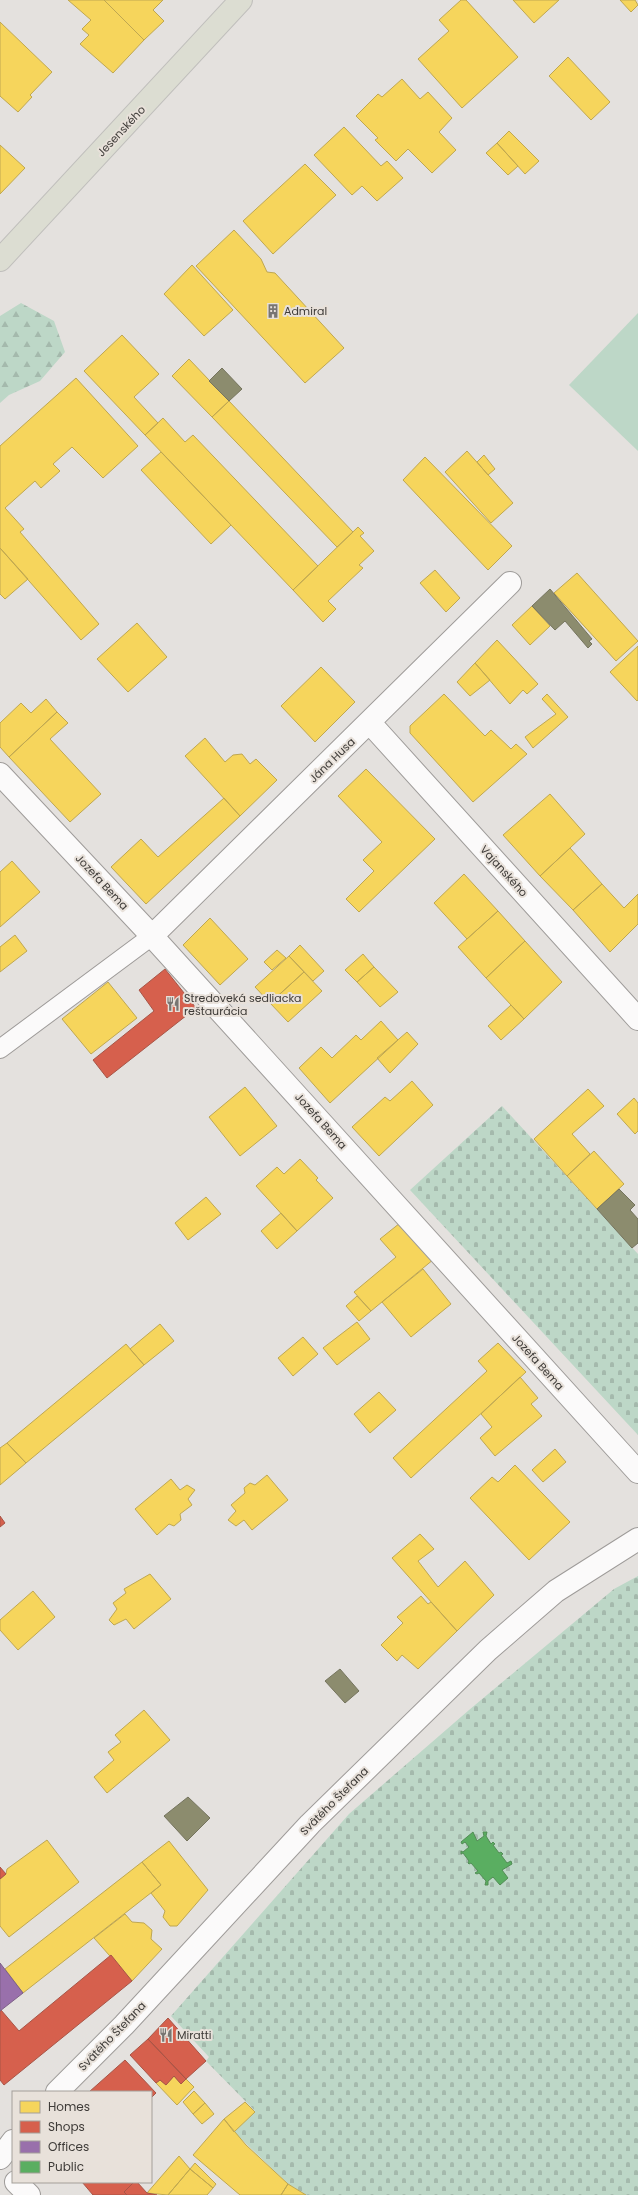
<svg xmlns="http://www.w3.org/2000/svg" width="638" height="2195" font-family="Poppins,sans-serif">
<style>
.forest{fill:url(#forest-firs)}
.cemetery{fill:url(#cemetery-stones)}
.pitch{fill:#bdd7c7}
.homes{fill:#f6d55c;stroke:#bfa751}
.shops{fill:#d6604d;stroke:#a85547}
.offices{fill:#9970ab;stroke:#7e6088}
.public{fill:#5aae61;stroke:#528c55}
.industry{fill:#8c8c6e;stroke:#75745e}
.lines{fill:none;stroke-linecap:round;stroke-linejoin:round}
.lane-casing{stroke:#9e9b99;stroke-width:20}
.street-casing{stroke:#9e9b99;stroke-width:24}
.secondary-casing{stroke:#9e9b99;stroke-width:24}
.primary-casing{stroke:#c0bfbc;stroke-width:24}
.lane{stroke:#fbfafa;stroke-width:18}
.street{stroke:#fbfafa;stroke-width:22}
.secondary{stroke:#fbfafa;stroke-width:22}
.primary{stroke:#dcddd2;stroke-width:22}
.labels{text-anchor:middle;stroke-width:4;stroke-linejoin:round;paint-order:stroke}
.street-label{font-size:11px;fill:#3e3b38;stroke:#e8e1da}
.poi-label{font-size:11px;fill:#3e3b38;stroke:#e8e1da;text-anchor:start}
</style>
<defs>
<pattern id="forest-firs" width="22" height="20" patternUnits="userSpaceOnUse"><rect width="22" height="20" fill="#bdd7c7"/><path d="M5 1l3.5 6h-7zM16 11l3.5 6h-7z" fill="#a4b9ac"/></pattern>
<pattern id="cemetery-stones" width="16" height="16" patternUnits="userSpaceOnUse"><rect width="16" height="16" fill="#bdd7c7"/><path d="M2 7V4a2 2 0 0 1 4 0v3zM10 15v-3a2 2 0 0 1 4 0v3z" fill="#a4b9ac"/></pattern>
</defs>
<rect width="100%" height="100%" fill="#e4e1de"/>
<path class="forest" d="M21 303 54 321 65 352 40 381 9 395 0 403V316Z"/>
<path class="cemetery" d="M502 1106 638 1254V1435L410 1190Z
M638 1576V2195H306L288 2184 234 2132 255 2111 206 2061 209 2057 171 2016 349 1814 469 1710 614 1589Z"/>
<path class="pitch" d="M638 313V451L569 385Z"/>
<path class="homes" d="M68 0H104L144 40 113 73 80 44 89 35 82 29 91 20Z
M104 0H163L153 10 164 21 144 40Z
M461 0H466L518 57 462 108 418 59 449 31 439 20Z
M513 0H559L534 23Z
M620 0H635L638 5 631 12Z
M0 22 52 72 30 95 32 97 18 112 0 96Z
M568 57 610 102 591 120 549 76Z
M402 79 420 99 428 92 452 118 439 132 456 150 432 173 408 149 396 161 375 140 378 138 356 116 378 94 382 97Z
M344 127 381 166 387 161 403 178 377 201 362 186 352 195 314 155Z
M509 131 539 161 525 174 497 143Z
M497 143 518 166 508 175 486 153Z
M0 145 25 168 0 194Z
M305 164 336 195 273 254 243 221Z
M234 230 261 259 267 272 275 273 344 348 305 383 196 266Z
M192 265 233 310 204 336 164 294Z
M122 335 159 374 134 397 158 423 145 435 84 371Z
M189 359 229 401 212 417 172 376Z
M76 378 138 446 103 478 72 447 53 464 60 471 41 488 35 481 5 508 24 529 20 532 99 624 81 640 0 548V446Z
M229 401 353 532 337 547 212 417Z
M163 418 185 442 193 435 318 566 293 590 145 435Z
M467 451 513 503 491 523 445 472Z
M161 452 231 525 211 544 141 470Z
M484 455 495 469 488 475 477 462Z
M425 457 512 546 488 570 403 480Z
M358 527 364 533 360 536 374 551 359 565 363 568 328 601 336 609 323 622 293 590Z
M0 548 28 579 5 599 0 594Z
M435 570 460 598 446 612 420 583Z
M577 573 638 641 616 661 554 593Z
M532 606 550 626 530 645 512 625Z
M137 623 167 657 128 692 97 659Z
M497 640 538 684 527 694 523 690 510 704 475 663Z
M638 646V700L637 701 610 672Z
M475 663 490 680 470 696 457 682Z
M321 667 355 702 315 742 281 706Z
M444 694 485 736 491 730 511 749 516 744 527 754 473 802 410 733V726Z
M547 694 568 717 533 748 525 737 556 714 542 699Z
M46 699 57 712 9 757 0 747V723L21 703 31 713Z
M57 712 68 723 50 739 101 794 70 822 9 757Z
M205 738 225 762 233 755 242 754 250 764 256 759 277 780 240 816 185 756Z
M366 769 435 839 359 912 346 899 374 871 363 860 382 842 338 796Z
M550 794 585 834 540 876 503 835Z
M224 798 240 816 146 904 111 867 141 839 158 857Z
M570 848 602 884 573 910 540 876Z
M12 861 40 892 0 927V872Z
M464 874 498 911 467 939 434 903Z
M602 884 624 908 638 894V924L610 952 573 910Z
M498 911 525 941 486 978 458 947Z
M210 918 248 959 220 985 183 945Z
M15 935 27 951 0 972V947Z
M525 941 562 982 524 1019 486 978Z
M300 945 324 971 313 981 289 956Z
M277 950 286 958 272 970 264 962Z
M363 954 374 967 357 982 345 970Z
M289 956 304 972 270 1003 255 987Z
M374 967 398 992 380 1007 357 982Z
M304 972 322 991 288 1022 270 1003Z
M108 982 137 1018 91 1054 62 1019Z
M511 1005 524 1019 501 1040 488 1026Z
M381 1021 398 1040 330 1103 299 1068 321 1047 332 1058 356 1035 361 1040Z
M407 1032 418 1044 390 1073 377 1058Z
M412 1081 433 1105 379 1156 352 1127 385 1097 390 1101Z
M245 1087 277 1126 240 1156 209 1117Z
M588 1089 604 1106 572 1134 590 1154 567 1176 534 1139Z
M634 1098 638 1103V1131L635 1134 617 1114Z
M594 1151 624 1184 597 1209 567 1176Z
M300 1159 318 1178 316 1180 333 1198 297 1231 256 1186 277 1167 284 1174Z
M206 1197 221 1214 188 1240 175 1223Z
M281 1213 297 1231 277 1249 261 1231Z
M400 1223 434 1259 371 1311 354 1292 396 1257 380 1239Z
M423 1269 451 1304 411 1337 382 1302Z
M357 1296 371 1311 359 1321 346 1306Z
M357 1322 370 1339 337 1365 323 1348Z
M160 1324 174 1341 144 1365 130 1349Z
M303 1337 318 1354 293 1376 278 1358Z
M498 1343 526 1372 411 1478 393 1458 487 1371 478 1361Z
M126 1344 144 1365 26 1463 7 1443Z
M520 1377 538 1398 531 1404 542 1416 495 1456 480 1438 492 1427 481 1414Z
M379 1392 396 1410 370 1433 354 1414Z
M7 1443 26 1463 0 1485V1448Z
M555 1449 566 1462 543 1482 532 1470Z
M515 1465 570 1522 529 1560 470 1498 492 1477 498 1482Z
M267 1475 288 1500 252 1530 244 1520 236 1526 228 1520 236 1511 231 1505 245 1493 244 1488 250 1483 255 1485Z
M171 1479 180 1490 187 1485 195 1490 188 1499 192 1505 180 1514 181 1520 174 1526 169 1524 157 1535 135 1509Z
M420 1534 434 1549 418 1561 438 1587 465 1561 494 1595 457 1631 392 1558Z
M150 1574 171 1599 134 1629 126 1619 114 1625 109 1620 117 1609 113 1603 126 1593 124 1589Z
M33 1591 55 1617 18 1650 0 1630V1620Z
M421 1596 428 1604 431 1602 457 1631 418 1669 402 1655 397 1661 381 1645 403 1623 397 1617Z
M144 1710 170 1740 107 1793 94 1777 114 1760 108 1752 121 1742 115 1735Z
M47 1840 79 1882 9 1937 0 1926V1879L6 1874 7 1869Z
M169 1841 208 1890 177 1926H170L163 1917 165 1911 151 1893 161 1885 142 1862Z
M142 1862 161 1885 23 1993 5 1969Z
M125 1914 132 1922 144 1923 152 1930 151 1939 162 1949 132 1981 94 1938Z
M174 2076 181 2084 186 2079 194 2087 177 2105 156 2083 160 2080 166 2085Z
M194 2091 205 2103 193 2114 183 2102Z
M245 2102 255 2112 234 2132 224 2119Z
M205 2103 214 2114 202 2124 193 2114Z
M224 2119 246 2145 288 2184 281 2195H240L193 2155Z
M179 2156 190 2169 168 2195 147 2193Z
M195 2163 216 2184 213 2188 190 2169Z
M190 2169 213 2188 207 2195H168Z
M288 2184 306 2195H281Z"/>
<path class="shops" d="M165 969 196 1008 107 1078 93 1060 154 1011 139 990Z
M0 1516 5 1523 0 1527Z
M0 1867 6 1874 0 1879Z
M111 1955 132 1981 4 2085 0 2080V2011L1 2010 19 2031Z
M168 2018 206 2061 186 2079 148 2039Z
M148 2039 186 2079 181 2084 174 2076 166 2085 160 2080 156 2083 130 2055Z
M125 2060 156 2093 151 2098V2092H89Z
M82 2182H134L124 2192 127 2195H93Z
M134 2182H137L147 2193 157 2195H127L124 2192Z"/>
<path class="offices" d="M0 1963 23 1993 0 2011Z"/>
<path class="public" d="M473 1832 477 1841 484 1836 483 1832H487L486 1836 491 1844 493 1842 495 1844 493 1845 499 1853 501 1852 503 1854 501 1855 507 1863 511 1861 512 1864 502 1870 508 1878 500 1885 493 1877 488 1881V1885H485L486 1881 479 1873 477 1874 475 1873 478 1871 471 1863 469 1864 468 1863 469 1861 463 1853 461 1854V1851L463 1852 469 1847 465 1842 462 1844 461 1842Z"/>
<path class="industry" d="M222 368 242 389 229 401 209 381Z
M550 589 592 639 589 641 592 644 588 648 565 621 555 630 532 606Z
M619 1189 635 1205 630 1210 638 1219V1243L632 1248 597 1209Z
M340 1669 359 1691 345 1703 325 1681Z
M188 1797 210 1818 187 1841 164 1816Z"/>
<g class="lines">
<defs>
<path id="lane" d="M0 1049 152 936"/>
<path id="street" d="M370 723 638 1019
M0 774 152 936 638 1472
M152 936 510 583"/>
<path id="secondary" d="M57 2092 124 2025 310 1824 488 1650 556 1591 638 1539
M0 2158 13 2141
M16 2182 29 2195"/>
<path id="primary" d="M0 260 241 0"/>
</defs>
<use href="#lane" class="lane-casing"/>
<use href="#street" class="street-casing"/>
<use href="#secondary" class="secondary-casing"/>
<use href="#primary" class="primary-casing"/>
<use href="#lane" class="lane"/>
<use href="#street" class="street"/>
<use href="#secondary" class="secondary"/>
<use href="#primary" class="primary"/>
</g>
<defs>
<symbol id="building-bare" viewBox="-9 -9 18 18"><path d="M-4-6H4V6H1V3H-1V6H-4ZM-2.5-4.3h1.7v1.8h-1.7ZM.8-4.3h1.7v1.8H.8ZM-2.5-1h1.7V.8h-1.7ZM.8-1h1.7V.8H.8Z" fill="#787572" stroke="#e8e1da" stroke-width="2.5" paint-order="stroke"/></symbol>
<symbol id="restaurant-bare" viewBox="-9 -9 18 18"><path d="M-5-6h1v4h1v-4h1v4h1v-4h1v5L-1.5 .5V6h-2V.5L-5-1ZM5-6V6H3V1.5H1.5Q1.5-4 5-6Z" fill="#787572" stroke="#e8e1da" stroke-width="2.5" paint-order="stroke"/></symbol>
</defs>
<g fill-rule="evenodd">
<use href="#building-bare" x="263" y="301" width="20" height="20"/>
<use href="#restaurant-bare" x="163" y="994" width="20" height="20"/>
<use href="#restaurant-bare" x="156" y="2025" width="20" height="20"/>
</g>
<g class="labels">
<g class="street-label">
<text transform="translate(121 131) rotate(-47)" y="4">Jesenského</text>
<text transform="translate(332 760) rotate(-44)" y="4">Jána Husa</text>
<text transform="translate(504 871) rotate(48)" y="4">Vajanského</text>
<text transform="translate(102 882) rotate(47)" y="4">Jozefa Bema</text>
<text transform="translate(321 1121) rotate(48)" y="4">Jozefa Bema</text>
<text transform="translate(538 1362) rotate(48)" y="4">Jozefa Bema</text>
<text transform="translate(334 1801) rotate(-45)" y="4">Svätého Štefana</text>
<text transform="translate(112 2036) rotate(-46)" y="4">Svätého Štefana</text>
</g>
<g class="poi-label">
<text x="284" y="315">Admiral</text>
<text x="184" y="1002">Stredoveká sedliacka<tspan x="184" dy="13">reštaurácia</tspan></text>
<text x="177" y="2039">Miratti</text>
</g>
</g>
<rect x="12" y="2091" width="140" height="92" fill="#e8e1da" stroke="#a49f99"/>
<rect x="20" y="2101" width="20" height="12" fill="#f6d55c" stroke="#a49f99"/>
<text x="48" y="2111" font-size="12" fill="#3e3b38">Homes</text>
<rect x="20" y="2121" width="20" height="12" fill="#d6604d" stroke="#a49f99"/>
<text x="48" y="2131" font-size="12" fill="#3e3b38">Shops</text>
<rect x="20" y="2141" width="20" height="12" fill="#9970ab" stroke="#a49f99"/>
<text x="48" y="2151" font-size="12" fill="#3e3b38">Offices</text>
<rect x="20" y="2161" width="20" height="12" fill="#5aae61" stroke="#a49f99"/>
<text x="48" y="2171" font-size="12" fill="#3e3b38">Public</text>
</svg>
